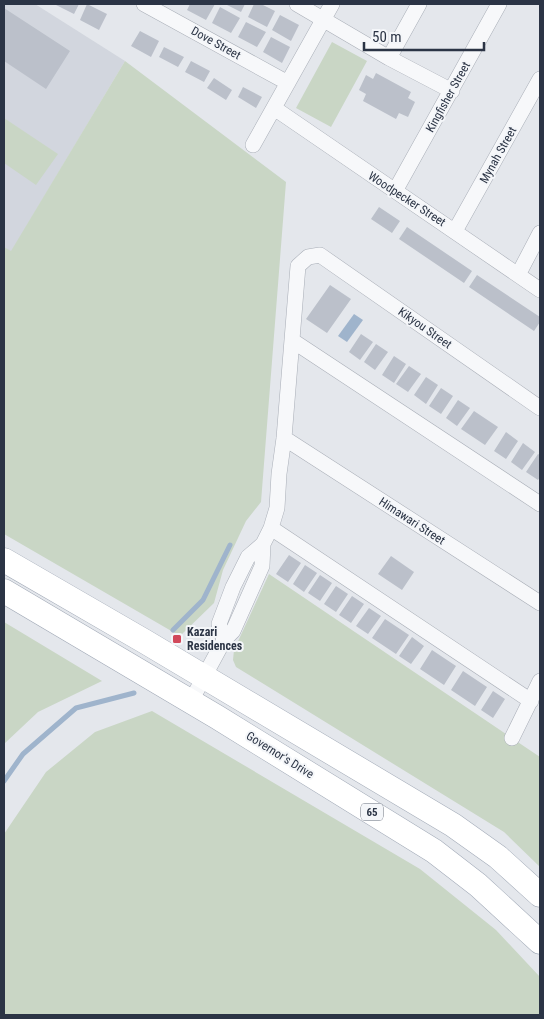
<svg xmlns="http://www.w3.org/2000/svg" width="544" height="1019" font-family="'Roboto Condensed',sans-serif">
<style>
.built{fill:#d2d6de}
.green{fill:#c9d6c5}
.water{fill:#9fb4cc}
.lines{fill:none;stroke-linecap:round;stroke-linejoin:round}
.stream{stroke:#9fb4cc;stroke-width:5}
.building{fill:#bbc0ca}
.minor-casing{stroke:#a9aeb7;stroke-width:16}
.primary-casing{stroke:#a3abb8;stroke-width:25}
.minor{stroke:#f7f8fa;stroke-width:15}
.primary{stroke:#fff;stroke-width:24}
.poi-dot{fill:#d1495b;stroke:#f4f6f9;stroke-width:2}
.labels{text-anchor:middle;stroke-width:4;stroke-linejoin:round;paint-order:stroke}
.shield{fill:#f4f6f9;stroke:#676e7b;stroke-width:1}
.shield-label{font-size:11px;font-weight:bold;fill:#2b3445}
.street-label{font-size:12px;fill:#2b3445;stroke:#f4f6f9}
.poi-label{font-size:12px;font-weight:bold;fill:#2b3445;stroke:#f4f6f9;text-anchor:start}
</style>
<rect width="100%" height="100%" fill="#e4e7ec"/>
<path class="built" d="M4 4H35L125 61 11 252 4 247Z"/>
<path class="green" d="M332 42 367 61 331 127 296 108Z
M125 61 286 182 261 502 246 521 223 570 214 603 180 636 4 534V247L11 251Z
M4 118 58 154 36 185 4 163Z
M269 574 540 757V867L504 832 236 667 233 660 234 650Z
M4 622 102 681 38 712 4 744Z
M152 711 420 869 496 930 540 977V1015H4V834L46 772 95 732Z"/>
<path class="water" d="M354 314 363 320 347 342 338 336Z"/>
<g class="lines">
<path class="stream" d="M173 630 203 600 230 545
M4 781 23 754 76 708 134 693"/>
</g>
<path class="building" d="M54 4H79L74 14Z
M87 4 107 14 99 30 80 20Z
M190 4H215L206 20 187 10Z
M225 4H245L241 12Z
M254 4H261L275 11 267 27 248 17Z
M220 7 240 18 231 33 212 23Z
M4 8 70 51 46 89 4 61Z
M280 15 299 25 291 41 272 30Z
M246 22 266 32 257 47 238 37Z
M140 31 159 41 151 57 131 46Z
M271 37 290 47 282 63 263 52Z
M164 47 184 57 178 67 159 57Z
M191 61 210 71 204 82 185 72Z
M376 73 411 92 408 98 415 102 408 117 399 113 396 119 363 101 366 94 359 90 366 75 373 79Z
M214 78 232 90 226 100 207 88Z
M243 87 262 97 256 108 238 97Z
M379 207 400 221 392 233 371 219Z
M407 227 472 271 464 283 399 239Z
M477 275 540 317V322L534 331 469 287Z
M330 285 351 299 327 333 306 319Z
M361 334 373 342 360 360 349 352Z
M376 344 388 352 375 370 364 362Z
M394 356 406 364 394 383 382 375Z
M409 366 421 374 408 392 396 384Z
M426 377 438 385 426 404 414 395Z
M441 388 453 396 441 414 429 406Z
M458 400 470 408 457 426 446 418Z
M474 411 498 427 485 445 461 429Z
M506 432 518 441 506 459 494 451Z
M523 443 535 452 522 470 511 462Z
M538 454 540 455V477L538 480 526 472Z
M289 555 301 563 288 582 276 574Z
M391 556 414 572 402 590 378 574Z
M305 565 317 573 304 592 293 584Z
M320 575 332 583 320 601 308 593Z
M336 586 348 594 336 612 324 604Z
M352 596 364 604 351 623 339 615Z
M369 608 381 616 368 634 356 626Z
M385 619 409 635 396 654 372 638Z
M412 637 424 646 411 664 399 656Z
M432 650 456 666 444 685 420 669Z
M463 671 487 687 475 706 451 690Z
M493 691 505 699 493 718 481 710Z"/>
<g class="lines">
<defs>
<path id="minor" d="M144 4 288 83
M297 4 389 58 452 91
M389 58 419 4
M274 108 540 290
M253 145 332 4
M395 191 499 4
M455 231 540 79
M518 275 540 233
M293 341 540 504
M284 438 540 603
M271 528 531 701
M224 640 219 624 233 587 248 557 263 544 271 528 277 508 279 474 284 438 298 266 308 257 320 255 540 408
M191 701 224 640 233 631 262 566 263 544
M512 738 540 681"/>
<path id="primary" d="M4 560 144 641 453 825 498 857 540 895
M4 591 217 717 434 851 478 885 540 942"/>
</defs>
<use href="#minor" class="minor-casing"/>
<use href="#primary" class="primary-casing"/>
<use href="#minor" class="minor"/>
<use href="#primary" class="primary"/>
</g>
<rect class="poi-dot" x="172" y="634" width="10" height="10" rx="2.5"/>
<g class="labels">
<rect class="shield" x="361" y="803.5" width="22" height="17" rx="4"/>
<g class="shield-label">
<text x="372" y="816">65</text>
</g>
<g class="street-label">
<text transform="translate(216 43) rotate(29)" y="4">Dove Street</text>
<text transform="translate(448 97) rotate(-61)" y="4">Kingfisher Street</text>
<text transform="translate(498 155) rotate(-61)" y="4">Mynah Street</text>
<text transform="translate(407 199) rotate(33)" y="4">Woodpecker Street</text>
<text transform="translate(425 328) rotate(35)" y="4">Kikyou Street</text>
<text transform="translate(412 521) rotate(33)" y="4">Himawari Street</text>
<text transform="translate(280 755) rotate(32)" y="4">Governor's Drive</text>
</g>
<g class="poi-label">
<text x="187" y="636">Kazari<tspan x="187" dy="14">Residences</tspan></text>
</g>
</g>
<rect width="544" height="1019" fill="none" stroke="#2b3445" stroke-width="10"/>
<path d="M364 42v8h120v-8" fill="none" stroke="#2b3445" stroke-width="2.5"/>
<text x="372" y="42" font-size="15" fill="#2b3445" stroke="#f4f6f9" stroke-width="4" paint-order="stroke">50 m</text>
</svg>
